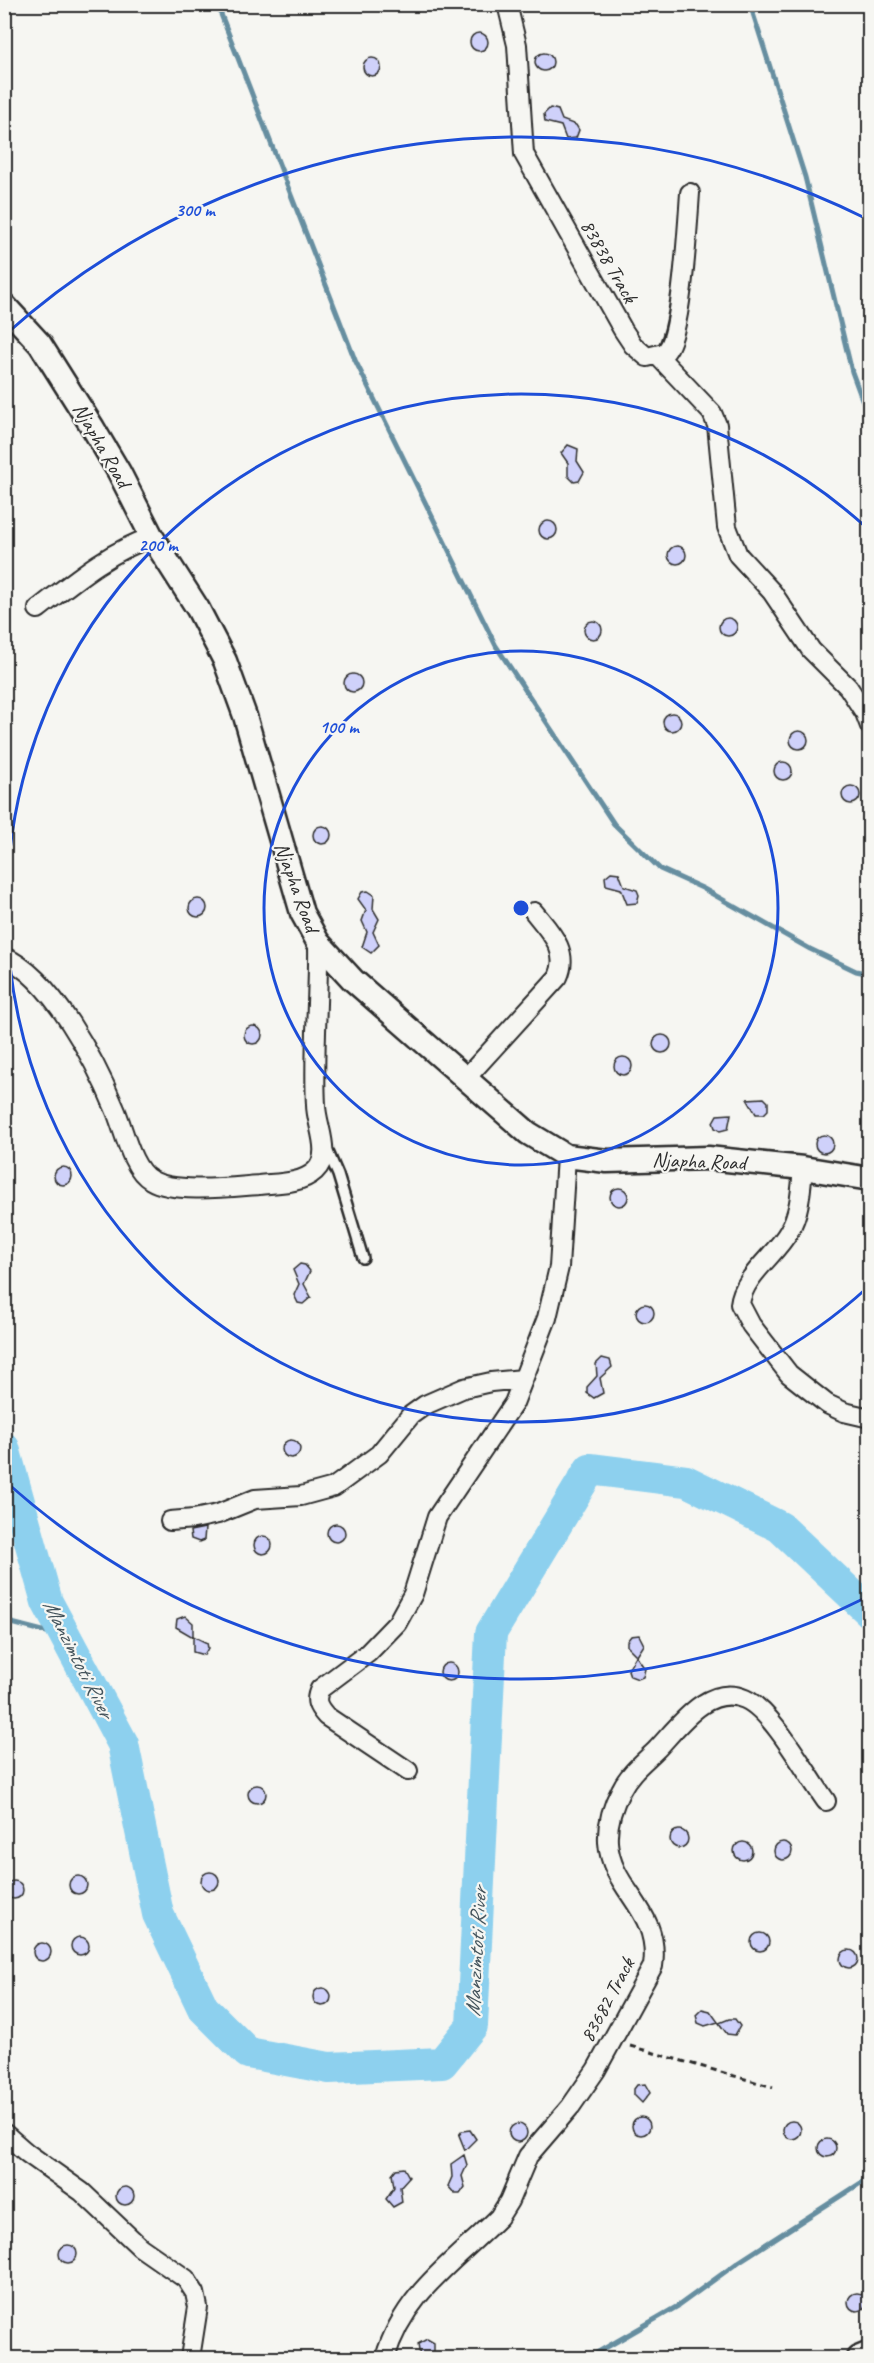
<svg xmlns="http://www.w3.org/2000/svg" width="874" height="2363" font-family="Caveat,sans-serif">
<style>
.lines{fill:none;stroke-linecap:round;stroke-linejoin:round}
.stream{stroke:#668ea0;stroke-width:5}
.river{stroke:#8dd0ee;stroke-width:32}
.building{fill:#cfd1fa;stroke:#2b2b2b;stroke-width:1.5}
.service-casing{stroke:#2b2b2b;stroke-width:14}
.minor-casing{stroke:#2b2b2b;stroke-width:22}
.tertiary-casing{stroke:#2b2b2b;stroke-width:27}
.path{stroke:#2b2b2b;stroke-width:3;stroke-dasharray:6 4.5;stroke-linecap:butt}
.service{stroke:#f6f6f2;stroke-width:9}
.minor{stroke:#f6f6f2;stroke-width:18}
.tertiary{stroke:#f6f6f2;stroke-width:22}
.ring{fill:none;stroke:#1d4ed8;stroke-width:3}
.labels{text-anchor:middle;stroke-width:4.5;stroke-linejoin:round;paint-order:stroke}
.street-label{font-size:21px;fill:#2b2b2b;stroke:#f6f6f2}
.water-label{font-size:22px;font-style:italic;fill:#44545c;stroke:#f6f6f2}
.centre{fill:#1d4ed8;stroke:#f6f6f2;stroke-width:3}
.ring-label{font-size:18px;text-anchor:middle;font-weight:bold;fill:#1d4ed8;stroke:#f6f6f2;stroke-width:4.5;stroke-linejoin:round;paint-order:stroke}
</style>
<rect width="100%" height="100%" fill="#f6f6f2"/>
<filter id="ink" filterUnits="userSpaceOnUse"><feTurbulence type="fractalNoise" baseFrequency=".0167" numOctaves="2"/><feDisplacementMap in="SourceGraphic" scale="12" xChannelSelector="R" yChannelSelector="G"/><feConvolveMatrix kernelMatrix="1 2 1 2 8 2 1 2 1" color-interpolation-filters="sRGB"/></filter>
<g filter="url(#ink)">
<g class="lines">
<path class="stream" d="M217 4 355 360 496 646 614 824 660 869 702 888 810 949 856 971 870 974
M750 4 805 177 852 372 870 421
M4 1621 66 1637
M588 2358 678 2306 740 2261 870 2177"/>
<path class="river" d="M4 1448 47 1602 123 1744 158 1914 203 2008 248 2053 329 2068 442 2063 472 2026 491 1633 590 1469 686 1481 780 1527 870 1612"/>
</g>
<path class="building" d="M470 42a9 9 0 1 1 18 0a9 9 0 1 1-18 0Z
M535 62a9 9 0 1 1 18 0a9 9 0 1 1-18 0Z
M363 67a9 9 0 1 1 18 0a9 9 0 1 1-18 0Z
M550 108 558 110 562 120 576 125 579 130 576 138 566 139 561 126 545 122 544 114Z
M568 445 578 449 577 461 584 472 579 481 574 482 568 476V463L561 453Z
M539 530a9 9 0 1 1 18 0a9 9 0 1 1-18 0Z
M668 555a9 9 0 1 1 18 0a9 9 0 1 1-18 0Z
M719 627a9 9 0 1 1 18 0a9 9 0 1 1-18 0Z
M584 630a9 9 0 1 1 18 0a9 9 0 1 1-18 0Z
M344 683a9 9 0 1 1 18 0a9 9 0 1 1-18 0Z
M663 722a9 9 0 1 1 18 0a9 9 0 1 1-18 0Z
M790 740a9 9 0 1 1 18 0a9 9 0 1 1-18 0Z
M774 771a9 9 0 1 1 18 0a9 9 0 1 1-18 0Z
M842 795a9 9 0 1 1 18 0a9 9 0 1 1-18 0Z
M313 835a9 9 0 1 1 18 0a9 9 0 1 1-18 0Z
M611 872 619 873 624 886 637 890 639 895 637 903 627 904 621 889 606 885 605 877Z
M368 891 374 895 373 909 379 919 373 932 379 945 371 953 362 947 367 932 362 921 366 910 358 899 362 892Z
M189 908a9 9 0 1 1 18 0a9 9 0 1 1-18 0Z
M244 1035a9 9 0 1 1 18 0a9 9 0 1 1-18 0Z
M653 1044a9 9 0 1 1 18 0a9 9 0 1 1-18 0Z
M614 1066a9 9 0 1 1 18 0a9 9 0 1 1-18 0Z
M764 1098 768 1102V1110L764 1114H756L747 1099Z
M731 1114 728 1129 720 1131 715 1128 713 1122 717 1115Z
M815 1144a9 9 0 1 1 18 0a9 9 0 1 1-18 0Z
M54 1176a9 9 0 1 1 18 0a9 9 0 1 1-18 0Z
M610 1197a9 9 0 1 1 18 0a9 9 0 1 1-18 0Z
M300 1264 305 1265 310 1271 304 1284 311 1297 303 1304 298 1303 294 1295 299 1284 293 1270Z
M636 1313a9 9 0 1 1 18 0a9 9 0 1 1-18 0Z
M602 1358 610 1360 612 1367 600 1378 603 1393 594 1398 587 1393V1387L597 1376 596 1364Z
M282 1449a9 9 0 1 1 18 0a9 9 0 1 1-18 0Z
M327 1533a9 9 0 1 1 18 0a9 9 0 1 1-18 0Z
M205 1528 204 1540 199 1542 191 1539 190 1531Z
M254 1545a9 9 0 1 1 18 0a9 9 0 1 1-18 0Z
M185 1616 193 1623V1637L176 1627 177 1619Z
M639 1635 644 1645 637 1656 627 1646V1641L631 1636Z
M193 1636 207 1643 208 1648 204 1655 193 1652Z
M636 1656 645 1669 643 1677 638 1679 630 1676 628 1670Z
M440 1672a9 9 0 1 1 18 0a9 9 0 1 1-18 0Z
M248 1794a9 9 0 1 1 18 0a9 9 0 1 1-18 0Z
M670 1839a9 9 0 1 1 18 0a9 9 0 1 1-18 0Z
M734 1851a9 9 0 1 1 18 0a9 9 0 1 1-18 0Z
M774 1851a9 9 0 1 1 18 0a9 9 0 1 1-18 0Z
M201 1881a9 9 0 1 1 18 0a9 9 0 1 1-18 0Z
M69 1885a9 9 0 1 1 18 0a9 9 0 1 1-18 0Z
M5 1890a9 9 0 1 1 18 0a9 9 0 1 1-18 0Z
M751 1942a9 9 0 1 1 18 0a9 9 0 1 1-18 0Z
M71 1946a9 9 0 1 1 18 0a9 9 0 1 1-18 0Z
M33 1952a9 9 0 1 1 18 0a9 9 0 1 1-18 0Z
M840 1959a9 9 0 1 1 18 0a9 9 0 1 1-18 0Z
M313 1997a9 9 0 1 1 18 0a9 9 0 1 1-18 0Z
M702 2009 710 2011 718 2022 705 2026 698 2023 696 2015Z
M729 2019H735L740 2026 735 2035 727 2034 719 2023Z
M645 2084 650 2093 642 2103 634 2095V2089L637 2085Z
M632 2126a9 9 0 1 1 18 0a9 9 0 1 1-18 0Z
M783 2130a9 9 0 1 1 18 0a9 9 0 1 1-18 0Z
M509 2133a9 9 0 1 1 18 0a9 9 0 1 1-18 0Z
M470 2130 476 2139 465 2150 459 2135 462 2131Z
M818 2148a9 9 0 1 1 18 0a9 9 0 1 1-18 0Z
M464 2155 467 2165 462 2176 465 2187 460 2194H455L448 2186 452 2177 451 2164Z
M404 2168 409 2177 400 2187 402 2202 393 2207 386 2199 394 2187 392 2174 396 2169Z
M116 2196a9 9 0 1 1 18 0a9 9 0 1 1-18 0Z
M59 2254a9 9 0 1 1 18 0a9 9 0 1 1-18 0Z
M848 2302a9 9 0 1 1 18 0a9 9 0 1 1-18 0Z
M427 2339 434 2343V2351L429 2358H420L418 2344Z"/>
<g class="lines">
<defs>
<path id="service" d="M326 1147 338 1175 363 1258"/>
<path id="minor" d="M507 4 517 45 524 154 623 330 633 345 647 357 664 353C682 341 688 219 690 193
M658 356 712 413 717 425 727 527 738 555 772 592 811 650 848 687 865 713 870 726
M38 609C74 581 108 552 152 537
M4 957C52 977 96 1063 115 1109 124 1129 131 1169 151 1180 174 1194 232 1187 259 1185 277 1183 301 1184 315 1171 333 1154 316 1125 316 1105 313 1051 319 997 318 942
M466 1078 558 977C570 951 550 932 534 912
M803 1168C801 1189 800 1213 789 1231 776 1255 743 1276 740 1304L751 1325 789 1374 827 1404 844 1412 870 1418
M170 1521 194 1519 218 1514 255 1499 301 1496 334 1487 379 1454 411 1415 425 1405 464 1388 491 1382 523 1379
M408 1771 326 1716C318 1707 314 1701 320 1689L368 1653 397 1623 413 1594 437 1517 514 1403 547 1318 559 1267 566 1156
M4 2133 27 2153 82 2192 140 2247 186 2279 195 2293 198 2307 190 2358
M385 2358C404 2293 453 2263 499 2217L509 2201 528 2156 571 2106 596 2070 653 1966C661 1909 611 1891 608 1842 607 1824 613 1805 621 1790 629 1773 644 1762 657 1749 679 1726 708 1683 745 1699 773 1711 807 1775 826 1801"/>
<path id="tertiary" d="M4 305 40 344 93 428 119 472 152 537 198 609 225 661 245 716 302 913 318 942 353 980 528 1133 566 1156 607 1161 708 1158 803 1168 870 1179
M858 2358 870 2353"/>
</defs>
<use href="#service" class="service-casing"/>
<use href="#minor" class="minor-casing"/>
<use href="#tertiary" class="tertiary-casing"/>
<path class="path" d="M630 2046 773 2087"/>
<use href="#service" class="service"/>
<use href="#minor" class="minor"/>
<use href="#tertiary" class="tertiary"/>
</g>
</g>
<g class="ring">
<circle cx="521" cy="908" r="257"/>
<path d="M868 1287A514 514 0 1 1 868 529"/>
<path d="M865 1598A771 771 0 0 1 5 1481M5 335A771 771 0 0 1 865 218"/>
</g>
<g class="labels">
<g class="street-label">
<text transform="translate(609 261) rotate(60)" y="7">83838 Track</text>
<text transform="translate(102 445) rotate(60)" y="7">Njapha Road</text>
<text transform="translate(297 887) rotate(70)" y="7">Njapha Road</text>
<text transform="translate(699 1161) rotate(2)" y="7">Njapha Road</text>
<text transform="translate(607 2000) rotate(-62)" y="7">83682 Track</text>
</g>
<g class="water-label">
<text transform="translate(79 1658) rotate(63)" y="8">Manzimtoti River</text>
<text transform="translate(475 1952) rotate(-87)" y="8">Manzimtoti River</text>
</g>
</g>
<circle cx="521" cy="908" r="9" class="centre"/>
<g class="ring-label">
<text x="195" y="216">300 m</text>
<text x="158" y="551">200 m</text>
<text x="339" y="733">100 m</text>
</g>
<rect width="874" height="2363" fill="none" stroke="#f6f6f2" stroke-width="24"/>
<rect x="12" y="12" width="850" height="2339" fill="none" stroke="#2b2b2b" stroke-width="2" filter="url(#ink)"/>
</svg>
